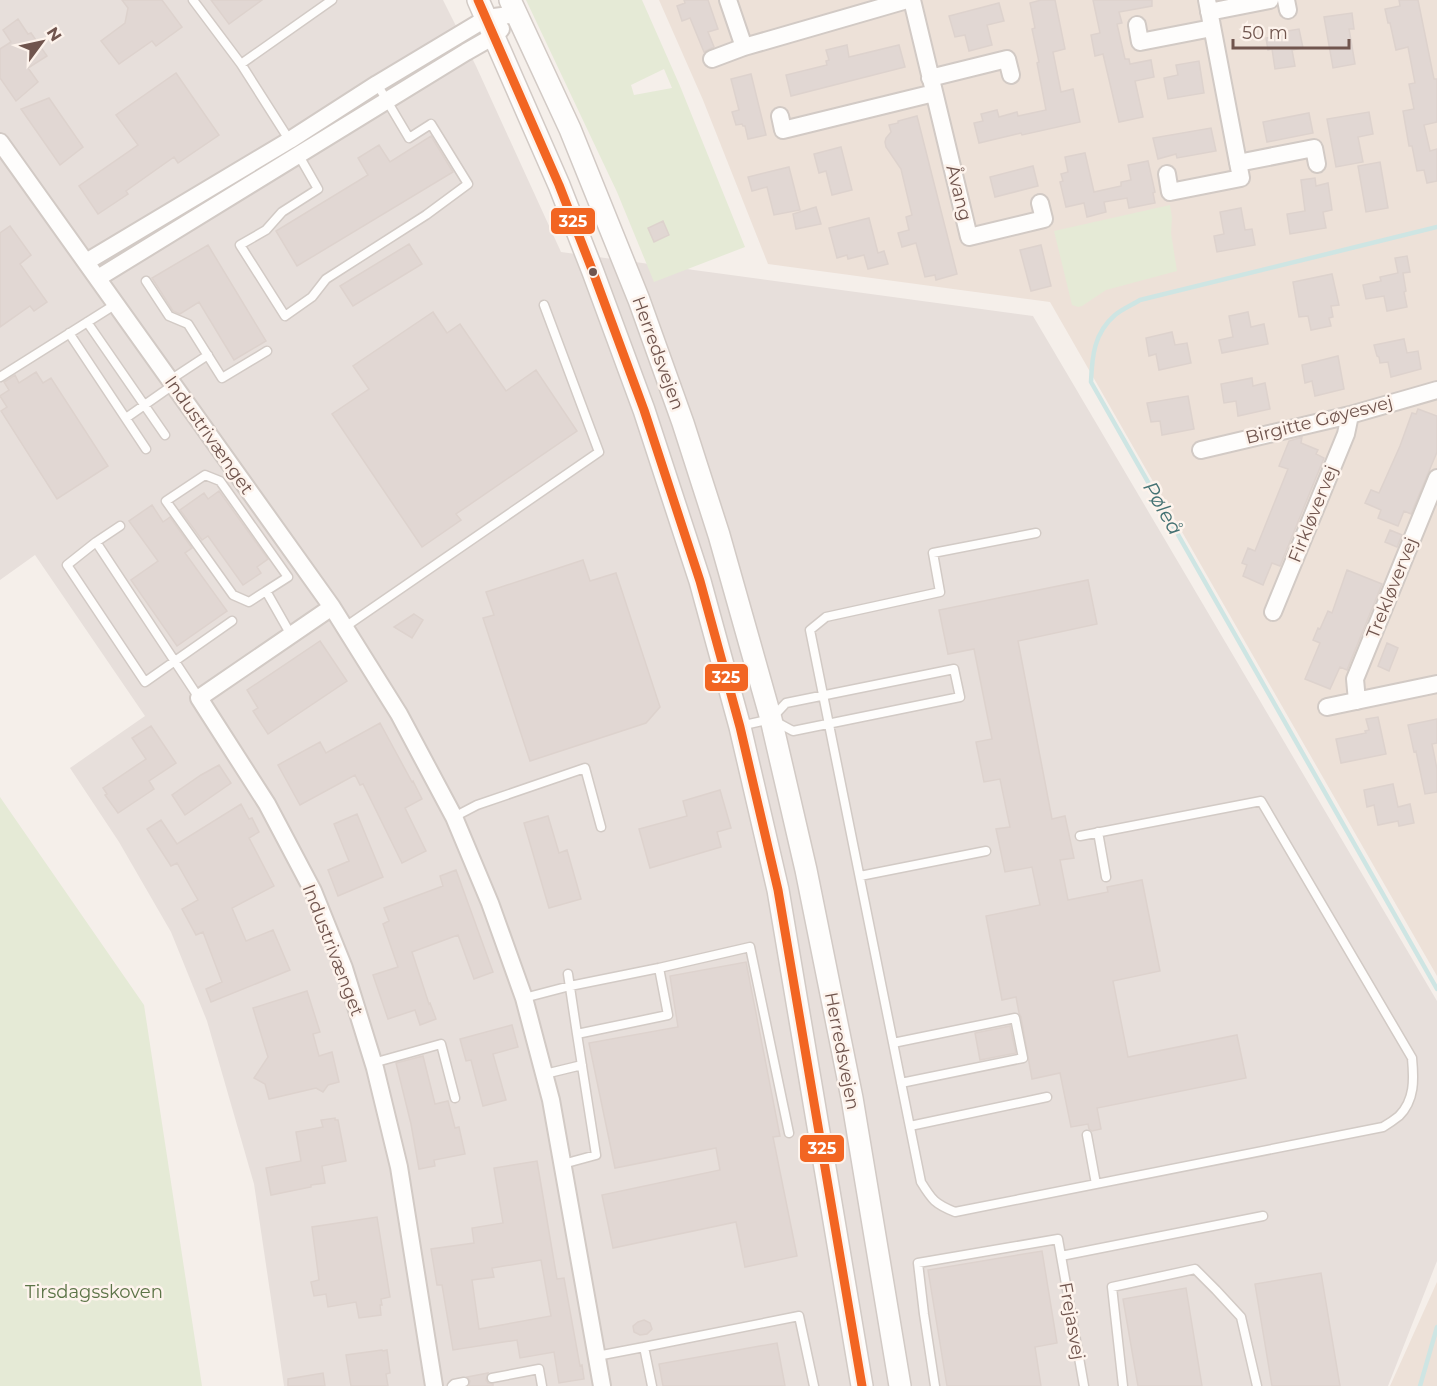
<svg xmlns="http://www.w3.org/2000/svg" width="1437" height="1386" font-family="Montserrat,sans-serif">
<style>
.residential{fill:#ede1d8}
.industrial{fill:#e7dfdb}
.green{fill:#e5ead6;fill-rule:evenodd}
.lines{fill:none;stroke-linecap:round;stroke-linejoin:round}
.stream{stroke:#cee5e3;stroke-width:4.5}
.building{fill:#e1d7d3;stroke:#ddd2cd;stroke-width:1.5;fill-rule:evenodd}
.service-casing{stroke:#d2cac5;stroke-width:11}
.minor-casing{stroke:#d2cac5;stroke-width:20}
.tertiary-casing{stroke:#d2cac5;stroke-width:24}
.service{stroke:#fefdfc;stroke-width:8}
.minor{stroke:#fefdfc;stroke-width:16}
.tertiary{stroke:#fefdfc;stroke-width:21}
.bus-1-casing{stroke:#fdf3ec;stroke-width:14}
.bus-1{stroke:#f26522;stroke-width:9}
.bus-dot{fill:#70554e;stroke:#fdf3ec;stroke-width:2}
.labels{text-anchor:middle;stroke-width:5;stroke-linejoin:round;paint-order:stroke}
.street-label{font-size:18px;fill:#70554e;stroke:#fdf3ec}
.park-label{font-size:18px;fill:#5c7447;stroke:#fdf3ec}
.water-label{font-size:20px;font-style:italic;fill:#447273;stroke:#fdf3ec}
.line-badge{stroke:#fdf3ec;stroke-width:2}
.badge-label{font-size:16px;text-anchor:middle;font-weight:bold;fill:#fff}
</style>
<rect width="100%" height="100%" fill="#f5efea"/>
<path class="residential" d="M659 0H1437V976L1050 302 768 264 703 100Z
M1437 1282V1386H1390Z"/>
<path class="industrial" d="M0 0H443L476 66 561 252 1033 316 1437 1001V1261L1388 1386H284L254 1184 207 1021 171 932 119 842 70 768 145 716 35 555 0 580Z"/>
<path class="green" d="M526 0H642L680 86 745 247 654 282 617 192ZM664 69 672 88 634 95 631 85Z
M1170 205 1172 218 1171 233 1177 271 1106 290 1082 306 1078 307 1072 305 1054 231Z
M0 797 144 1005 202 1386H0Z"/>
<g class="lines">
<path class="stream" d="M1437 227 1140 300C1132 305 1122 309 1115 315 1094 333 1092 356 1091 382L1437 989
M1420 1386 1437 1327"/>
</g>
<path class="building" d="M122 0H162L182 27 156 46 152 41 119 64 101 41 125 23 128 8Z
M211 0H262L229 24Z
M684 0H708L718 29 708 32 714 47 704 52 690 18 682 21 677 6 685 3Z
M1041 0H1055L1065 49 1053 52 1061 92 1073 89 1080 122 1022 135 1021 133 979 143 974 123 983 121 981 114 997 110 999 117 1017 112 1018 116 1046 110 1037 63 1039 62 1032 29 1035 28 1030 3Z
M1093 0H1152V6L1119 12 1122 23 1117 24 1125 59H1129L1130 64 1151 60 1154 77 1135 81 1143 117 1119 122 1103 54 1095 56 1091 35 1100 33Z
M1399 0H1418L1434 79H1437V122L1424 125 1430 151 1437 149V181L1427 183 1424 170 1417 171 1412 146H1409L1403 111 1414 109 1409 84 1415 83 1408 47 1396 50 1390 23H1388L1385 9 1400 6Z
M999 3 1004 21 987 25 992 45 969 51 965 35 955 37 949 16Z
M1352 13 1354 29H1349L1355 64 1333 68 1324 17Z
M18 19 28 34 31 33 47 56 28 68 38 82 16 101 0 78V49L11 42 3 30Z
M1299 29 1303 48 1292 50 1295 66 1275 69 1272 49 1268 50 1266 38 1288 34V31Z
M847 45 849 57 899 45 905 67 791 96 786 75 827 65 826 61 829 60 826 50Z
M1199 61 1204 93 1168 99 1164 78 1178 75 1176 65Z
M176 73 219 135 178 163 174 157 126 191 128 194 98 214 79 186 138 145 116 115Z
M751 74 766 135 748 139 745 126H743L742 124 736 125 732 112 739 110 731 79Z
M49 98 83 147 60 165 21 109Z
M1369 112 1373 134 1358 137 1363 162 1336 167 1327 119Z
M1309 113 1313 133 1267 142 1263 122Z
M917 116 957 274 936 280 935 275 925 277 916 243 902 247 898 233 909 230 906 217 912 215 901 169 886 147 885 142 886 138 891 132 889 125 898 123V121Z
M1211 128 1216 151 1177 158 1176 154 1158 159 1153 138Z
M431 136 453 172 297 266 276 231 368 175 358 158 379 145 390 162Z
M841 147 852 190 832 195 826 171 819 173 814 154Z
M1085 153 1094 192 1121 186V182L1131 180 1128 165 1148 161 1155 192 1153 193 1155 203 1129 208 1127 198 1104 202 1106 212 1087 217 1084 203 1066 207 1060 182 1063 181 1061 174 1068 172 1065 157Z
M1380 162 1388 208 1366 212 1358 166Z
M1033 166 1038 186 995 197 990 177Z
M789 167 800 210 774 215 767 187 752 191 748 177Z
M1315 178 1316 186 1328 183 1332 210 1323 212 1326 228 1290 234 1287 214 1305 211 1301 180Z
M816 207 821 224 796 229 793 214Z
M1241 208 1245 230 1252 229 1255 245 1217 252 1214 236 1224 234 1220 212Z
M869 218 878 253 884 251 888 264 868 269 864 255 848 259 847 255 837 258 829 228Z
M663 221 669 235 654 242 648 228Z
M10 226 31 255 20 264 47 302 34 311 30 306 0 327V233Z
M409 244 422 264 353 306 340 286Z
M208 245 266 341 234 360 199 302 180 314 173 311 152 278Z
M1041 245 1051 286 1031 291 1020 250Z
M1407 256 1410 272 1403 273 1406 291 1404 292 1407 307 1387 311 1384 296 1366 299 1363 285 1381 281 1380 277 1398 273 1395 258Z
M1332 274 1339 305 1331 306 1333 317 1329 318 1331 326 1311 330 1308 316 1299 317 1293 282Z
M433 312 447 333 460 324 506 391 536 370 577 431 456 514 461 520 422 547 332 414 369 389 353 366Z
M1248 312 1251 327 1264 324 1268 344 1222 353 1219 340 1233 337 1229 316Z
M1172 332 1175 345 1187 343 1191 363 1159 370 1156 354 1149 356 1146 338Z
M1404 339 1407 353 1418 351 1421 369 1391 377 1388 362 1380 363 1379 357 1377 356 1374 345Z
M1338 356 1344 389 1315 396 1312 381 1305 383 1302 365Z
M36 372 43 383 51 378 108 466 57 499 1 411 7 407 0 396 9 390 4 382 15 375 19 383Z
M1252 378 1253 386 1265 383 1270 409 1238 416 1236 401 1224 403 1221 384Z
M1188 396 1194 429 1162 435 1160 421 1151 422 1147 403Z
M1418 409 1437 416V452L1411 514 1404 511 1398 526 1378 518 1381 510 1365 503 1371 490 1379 493 1400 446 1412 413 1416 414Z
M1302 437 1301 443 1318 450 1316 454 1324 458 1280 566 1272 563 1263 585 1243 576 1247 565 1242 563 1248 548 1255 551 1288 469 1279 466 1289 441Z
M219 491 268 559 257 567 261 573 243 585 208 536 202 540 180 510 204 493 208 499Z
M152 505 163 522 170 517 192 548 185 553 227 611 177 646 131 580 158 561 129 521Z
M1390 530 1402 535 1397 547 1385 542Z
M583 560 590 581 616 573 660 707 646 723 530 761 483 618 494 615 486 592Z
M1347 570 1382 584 1347 670 1340 667 1330 689 1305 679 1320 643 1313 640 1318 628 1320 629 1328 611 1332 613Z
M1088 580 1097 624 1018 641 1052 819 1065 816 1074 858 1060 860 1068 900 1108 892 1107 887 1142 880 1160 971 1113 981 1128 1057 1237 1035 1246 1078 1097 1108 1101 1129 1092 1131 1089 1129 1088 1124 1071 1127 1060 1073 1032 1079 1021 1017 1019 1013 1016 997 1002 1000 986 916 1040 905 1032 867 1005 872 996 829 1010 827 1000 779 984 782 976 742 992 739 974 649 948 654 939 610Z
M414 614 423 620 412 638 394 627Z
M320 641 347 681 268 734 253 711 258 708 247 690Z
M1387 643 1398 648 1389 671 1378 666Z
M1378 717 1386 754 1341 763 1336 739 1366 733 1365 731 1369 730 1366 719Z
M1437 719V743L1432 744 1437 769V792L1425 794 1418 761 1416 751 1414 752 1408 725Z
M380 723 412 782 413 781 422 799 405 808 426 851 402 863 363 784 360 785 355 775 300 805 278 765 320 742 326 753Z
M151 726 176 763 149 781 154 789 118 813 105 795 107 794 103 788 146 759 132 738Z
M219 765 231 783 185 815 172 795 201 775Z
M1393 784 1398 807 1410 804 1414 823 1399 826 1398 821 1378 825 1374 805 1367 807 1364 790Z
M720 790 731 828 717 832 721 847 650 868 639 829 687 816 683 801Z
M241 804 249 819 252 818 259 832 249 838 274 886 232 908 246 941 273 930 290 970 211 1002 206 989 222 982 203 932 196 935 182 909 198 900 177 863 171 866 147 829 161 820 177 844Z
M357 814 383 877 338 896 328 870 349 861 334 824Z
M548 816 559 853 567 850 581 899 549 908 524 823Z
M456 870 493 972 474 979 458 935 412 952 429 1004 430 1003 436 1019 420 1025 415 1010 388 1019 373 975 398 967 383 924 389 921 384 908 443 886 440 876Z
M746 962 780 1136 773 1137 797 1256 745 1267 736 1222 613 1248 602 1195 720 1170 716 1148 615 1168 589 1043 678 1027 670 976Z
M307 991 320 1032 313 1034 319 1056 332 1052 339 1082 328 1085 323 1092 316 1088 269 1099 265 1084 254 1078 268 1057 253 1008Z
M512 1025 518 1047 493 1054 506 1100 483 1106 471 1060 466 1061 460 1039Z
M1010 1026 1016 1053 980 1060 975 1033Z
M423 1056 435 1104 448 1101 455 1128 459 1127 465 1154 434 1160 435 1166 419 1169 411 1124 396 1063Z
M335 1118V1120H338L346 1161 322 1166 325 1183 311 1185V1187L271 1195 266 1168 301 1161 296 1132 323 1127 321 1120Z
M537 1161 557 1279 564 1278 580 1366 582 1365 584 1379 559 1383 554 1352 520 1358 517 1340 453 1350 442 1285H437L431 1249 474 1243 472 1228 503 1223 494 1168ZM541 1260 551 1316 479 1329 472 1280 494 1277 492 1268Z
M377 1217 390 1297 381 1299 382 1305H380L381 1315 359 1318 356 1302 328 1307 326 1294 314 1296 311 1282 319 1280 312 1227Z
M1042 1251 1057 1343 1035 1347 1041 1386H947L928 1270Z
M1321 1273 1340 1386H1272L1255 1284Z
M1186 1288 1202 1386H1138L1123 1299Z
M644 1320 650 1323 652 1329 647 1334 640 1335 634 1332 633 1326 638 1322Z
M777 1343 785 1386H663L659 1364Z
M382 1350 383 1351 387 1350 390 1373 386 1374 388 1386H351L346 1355Z
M323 1373 325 1386H288V1379Z
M488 1373 486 1380 488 1383 493 1384V1386H469L470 1381 467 1377Z"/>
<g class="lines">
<defs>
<path id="service" d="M193 0 241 64 290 141
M241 64 332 0
M298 154 318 189 282 212 266 230 240 245 285 316 312 297 326 279 426 215 468 184 431 124 409 138 377 84
M146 281 169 316 188 324 222 378 267 351
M87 322 165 435
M69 333 146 449
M0 377 116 304
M170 380 208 355
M126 418 173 385
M120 526 96 542 67 565 145 682 232 621
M1036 533 933 553 940 592 826 617 810 630 921 1182C932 1200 935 1204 955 1212L1383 1127C1388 1124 1394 1120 1399 1116 1415 1100 1414 1079 1412 1058L1261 801 1080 836
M96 542 199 698
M266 591 288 577 220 481 205 475 166 501 233 595 249 602 266 591 291 635
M345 627 599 452 544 305
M954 669 960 697 793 731 771 719 786 703Z
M740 726 771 719
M454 817 477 805 585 768 601 827
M1098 832 1106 877
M860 876 986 851
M568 974 577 1034 668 1015 659 968
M524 998 570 986 659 968 750 947 789 1133
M893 1043 1015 1018 1023 1058 901 1083
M373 1063 441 1044 455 1098
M545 1074 582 1065
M910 1126 1047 1097
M1087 1135 1096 1184
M563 1164 596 1155 577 1034
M1061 1256 1263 1216
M597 1356 644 1347
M492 1378 539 1369 542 1386
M452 1386 454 1384 464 1382
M652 1386 644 1347 799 1316 814 1386
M935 1386 924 1314 918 1263 1058 1239 1084 1386
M1123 1386 1112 1287 1195 1269 1216 1290 1241 1317 1257 1386"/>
<path id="minor" d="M728 0 744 47
M912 0 969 237 1044 219 1040 203
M1286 0 1288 10
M1209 12 1270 0
M1137 25 1140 42 1212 28
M712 59 744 47 907 0
M930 78 1007 59 1011 75
M780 116 783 130 934 93
M0 142 332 607 399 714 454 817 490 903 524 998 551 1100 602 1386
M1238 163 1314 148 1317 164
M1167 174 1170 192 1241 178 1207 0
M86 262 290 140 377 84 487 18 516 14
M98 278 466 52 494 36 501 29
M1201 450 1350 415 1437 390
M332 607 199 698 267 804 313 891 344 968 375 1068 399 1167 434 1386
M1273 612 1346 434 1350 415
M1357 701 1355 679 1437 478
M1327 707 1437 684"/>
<path id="tertiary" d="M478 0 559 185 593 272 644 410 700 581 740 727 778 890 862 1386
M510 0 570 129 639 300 683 423 719 535 771 719 806 870 852 1098 900 1386"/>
</defs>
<use href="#service" class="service-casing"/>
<use href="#minor" class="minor-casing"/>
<use href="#tertiary" class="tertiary-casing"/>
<use href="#service" class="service"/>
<use href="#minor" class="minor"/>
<use href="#tertiary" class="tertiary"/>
<defs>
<path id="bus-1" d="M478 0 559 185 593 272 644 410 700 581 740 727 778 890 862 1386"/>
</defs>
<use href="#bus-1" class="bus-1-casing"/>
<use href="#bus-1" class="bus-1"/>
</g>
<circle class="bus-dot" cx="593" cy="272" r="5"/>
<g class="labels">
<g class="street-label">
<text transform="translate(959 193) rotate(76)" y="6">Åvang</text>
<text transform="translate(658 353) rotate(70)" y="6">Herredsvejen</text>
<text transform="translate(1319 420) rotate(-14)" y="6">Birgitte Gøyesvej</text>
<text transform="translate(209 435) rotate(55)" y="6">Industrivænget</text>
<text transform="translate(1313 514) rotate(-68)" y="6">Firkløvervej</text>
<text transform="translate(1392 588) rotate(-68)" y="6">Trekløvervej</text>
<text transform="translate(333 950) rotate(69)" y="6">Industrivænget</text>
<text transform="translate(842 1051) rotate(79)" y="6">Herredsvejen</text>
<text transform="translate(1072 1321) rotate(80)" y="6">Frejasvej</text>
</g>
<g class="park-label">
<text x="94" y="1298">Tirsdagsskoven</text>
</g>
<g class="water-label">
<text transform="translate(1163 508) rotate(60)" y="7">Pøleå</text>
</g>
</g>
<g class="line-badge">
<rect x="550" y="207" width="46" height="28" rx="6" fill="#f26522"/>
<rect x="704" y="663" width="45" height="29" rx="6" fill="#f26522"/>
<rect x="799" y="1134" width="46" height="29" rx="6" fill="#f26522"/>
</g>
<g class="badge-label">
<text x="573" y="227">325</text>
<text x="726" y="683">325</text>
<text x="822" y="1154">325</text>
</g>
<g transform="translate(42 42) rotate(57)" stroke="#fdf3ec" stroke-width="4.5" paint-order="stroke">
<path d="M0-4.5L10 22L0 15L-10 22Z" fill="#70554e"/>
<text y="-9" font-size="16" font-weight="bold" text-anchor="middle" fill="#70554e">N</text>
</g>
<path d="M1233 39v9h116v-9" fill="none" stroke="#70554e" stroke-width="3"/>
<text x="1242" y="39" font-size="18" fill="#70554e" stroke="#fdf3ec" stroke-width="4.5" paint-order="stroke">50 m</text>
</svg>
